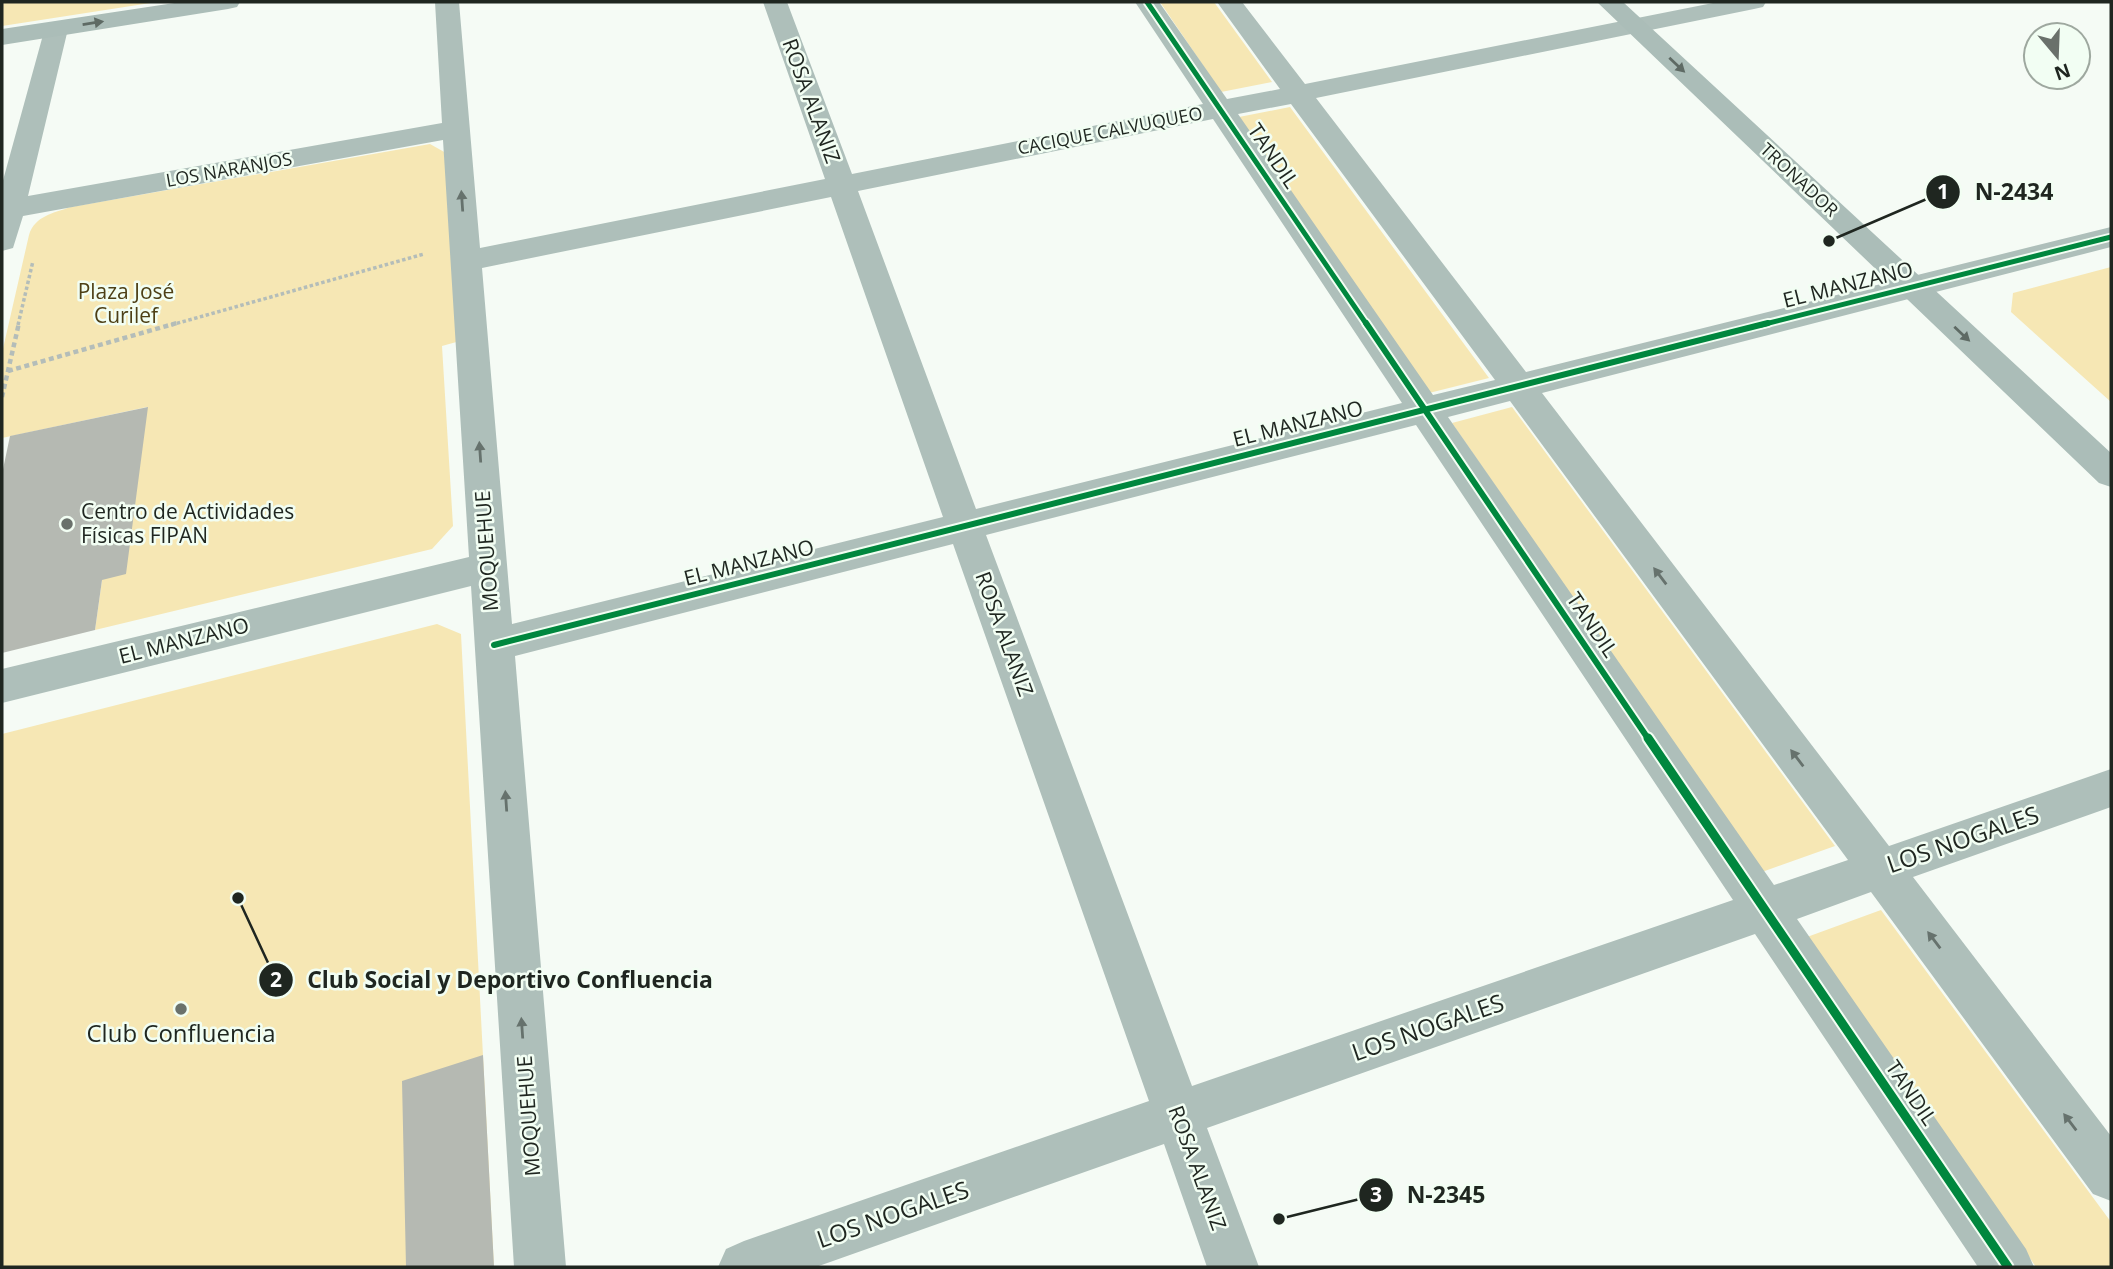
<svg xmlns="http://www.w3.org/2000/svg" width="2113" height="1269" font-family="'Open Sans',sans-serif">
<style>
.green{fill:#f6e7b4}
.building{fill:#b5b9b2}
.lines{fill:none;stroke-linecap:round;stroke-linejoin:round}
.path-far1{stroke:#b4bdb9;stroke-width:3.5;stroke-dasharray:3.5 2.5;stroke-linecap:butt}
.path{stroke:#b4bdb9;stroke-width:4.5;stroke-dasharray:5 3.5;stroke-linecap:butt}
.street{fill:#aebfba;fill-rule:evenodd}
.secondary{fill:#abbdb8;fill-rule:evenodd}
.cycleway-far2-casing{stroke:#f2fef3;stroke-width:9}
.cycleway-far1-casing{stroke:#f2fef3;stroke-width:10}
.cycleway-casing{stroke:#f2fef3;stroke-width:13}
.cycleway-far2{stroke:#00873e;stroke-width:5}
.cycleway-far1{stroke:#00873e;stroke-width:6}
.cycleway{stroke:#00873e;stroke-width:9}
.oneway{fill:#5e6a64}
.oneway2{fill:#66726d}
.poi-dot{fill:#6a716b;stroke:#f2fef3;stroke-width:2.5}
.labels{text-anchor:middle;stroke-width:5;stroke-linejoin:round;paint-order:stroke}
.far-street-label{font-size:18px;fill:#1f2620;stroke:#f2fef3}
.street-label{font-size:21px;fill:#1f2620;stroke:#f2fef3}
.park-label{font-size:21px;fill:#4d3f15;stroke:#f2fef3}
.poi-label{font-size:21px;fill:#1f2620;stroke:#f2fef3;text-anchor:start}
.near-street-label{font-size:24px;fill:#1f2620;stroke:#f2fef3}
.near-poi-label{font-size:24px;fill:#1f2620;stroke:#f2fef3}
.leader{fill:none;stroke:#1f2620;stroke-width:2.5}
.callout-dot{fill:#1f2620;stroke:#f2fef3;stroke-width:2.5}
.mark-label{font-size:21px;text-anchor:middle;font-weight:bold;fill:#fff}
.callout-label{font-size:23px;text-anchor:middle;font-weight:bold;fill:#1f2620;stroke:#f2fef3;stroke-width:5;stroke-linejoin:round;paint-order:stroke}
</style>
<rect width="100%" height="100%" fill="#f5fbf5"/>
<path class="green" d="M2 2H157L2 26Z
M1160 2H1214L1272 82 1221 92Z
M1290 107 1489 378 1429 393 1239 117Z
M430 144 446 153 460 341 442 346 453 526 432 549 95 630 102 580 147 407 2 438V353L29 235C35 216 53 213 71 207Z
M2111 267V402L2011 312 2013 293Z
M1512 407 1835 846 1762 872 1452 423Z
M437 624 461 634 494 1267H2V734Z
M1881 910 2111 1222V1267H2036L1807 937Z"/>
<path class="building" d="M148 407 126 574 102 580 95 630 2 653V474L10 436Z
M483 1055 494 1267H406L402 1081Z"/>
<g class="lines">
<path class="path-far1" d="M18 325 33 261
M171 325 424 254"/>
<path class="path" d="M8 371 177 323
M2 397 19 323"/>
<path class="street" d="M435 2H459L480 248 825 179 763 2H787L852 174 1203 104 1135 2H1159L1227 99 1280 89 1217 2H1242L1305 84 1718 2H1766L1763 7 1754 9 1316 98 1526 372 2111 227V247L1542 393 1889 846 2111 769V807L1913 877 2111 1136V1201L2093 1194 1871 892 1797 919 2026 1249 2034 1267H1978L1755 934 1207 1128 1259 1267H1207L1164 1144 816 1267H718L726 1249 744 1241 1149 1101 953 544 515 656 566 1267H514L471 586 2 703V669L469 557 443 140 23 216 13 248 2 251V184L46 24H64L68 29 28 196 442 123ZM1291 104 1495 380 1433 395 1238 114ZM1213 119 1402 403 976 509 858 191ZM831 197 943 517 512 624 482 268ZM1510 401 1848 860 1774 885 1448 417ZM1416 425 1733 900 1192 1086 986 535Z"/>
<path class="secondary" d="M181 2H240L237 7 228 9 2 45V29Z
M1597 2H1623L2111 453V487L2099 483Z"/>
<defs>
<path id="cycleway-far2" d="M1147 2 1367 325
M1761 325 2111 237"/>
<path id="cycleway-far1" d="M1366 323 1649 740
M494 645 1768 323"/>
<path id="cycleway" d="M1648 738 2008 1267"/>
</defs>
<use href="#cycleway-far2" class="cycleway-far2-casing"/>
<use href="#cycleway-far1" class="cycleway-far1-casing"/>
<use href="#cycleway" class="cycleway-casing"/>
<use href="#cycleway-far2" class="cycleway-far2"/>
<use href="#cycleway-far1" class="cycleway-far1"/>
<use href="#cycleway" class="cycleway"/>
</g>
<defs><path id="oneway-solid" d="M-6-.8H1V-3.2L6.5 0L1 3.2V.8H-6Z" transform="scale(1.75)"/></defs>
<g class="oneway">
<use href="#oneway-solid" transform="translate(93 23) rotate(-9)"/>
<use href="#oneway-solid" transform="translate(1677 65) rotate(43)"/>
<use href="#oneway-solid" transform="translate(1962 334) rotate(43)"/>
</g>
<g class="oneway2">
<use href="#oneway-solid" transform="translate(462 201) rotate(-94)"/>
<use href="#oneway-solid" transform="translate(480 452) rotate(-94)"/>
<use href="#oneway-solid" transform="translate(1660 576) rotate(-127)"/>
<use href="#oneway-solid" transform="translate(1797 758) rotate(-127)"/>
<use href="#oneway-solid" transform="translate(506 801) rotate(-94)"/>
<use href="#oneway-solid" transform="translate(1934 940) rotate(-127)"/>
<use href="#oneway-solid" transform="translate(522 1028) rotate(-94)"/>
<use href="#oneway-solid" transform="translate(2070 1122) rotate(-127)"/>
</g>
<g class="poi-dot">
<circle cx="67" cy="524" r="7"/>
<circle cx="181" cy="1009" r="7"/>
</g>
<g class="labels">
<g class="far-street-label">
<text transform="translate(1110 131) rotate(-11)" y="6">CACIQUE CALVUQUEO</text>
<text transform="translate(229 170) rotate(-10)" y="6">LOS NARANJOS</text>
<text transform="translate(1799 180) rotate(43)" y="6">TRONADOR</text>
</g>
<g class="street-label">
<text transform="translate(811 101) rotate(70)" y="7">ROSA ALANIZ</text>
<text transform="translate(1273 156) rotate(56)" y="7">TANDIL</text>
<text transform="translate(1848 285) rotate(-14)" y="7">EL MANZANO</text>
<text transform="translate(1298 424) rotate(-14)" y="7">EL MANZANO</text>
<text transform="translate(487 551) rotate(-94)" y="7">MOQUEHUE</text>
<text transform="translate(749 563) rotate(-14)" y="7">EL MANZANO</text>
<text transform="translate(1592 625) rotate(56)" y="7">TANDIL</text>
<text transform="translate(1004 634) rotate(70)" y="7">ROSA ALANIZ</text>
<text transform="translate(184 641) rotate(-14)" y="7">EL MANZANO</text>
<text transform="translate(1911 1093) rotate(56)" y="7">TANDIL</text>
<text transform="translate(529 1116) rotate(-94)" y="7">MOQUEHUE</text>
<text transform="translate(1197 1168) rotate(70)" y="7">ROSA ALANIZ</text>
</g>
<g class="park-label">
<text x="126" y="299">Plaza José<tspan x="126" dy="24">Curilef</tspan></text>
</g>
<g class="poi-label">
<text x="81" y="519">Centro de Actividades<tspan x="81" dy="24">Físicas FIPAN</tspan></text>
</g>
<g class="near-street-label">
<text transform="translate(1963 840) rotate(-19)" y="8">LOS NOGALES</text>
<text transform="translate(1428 1028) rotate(-19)" y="8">LOS NOGALES</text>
<text transform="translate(893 1215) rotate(-19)" y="8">LOS NOGALES</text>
</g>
<g class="near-poi-label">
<text x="181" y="1042">Club Confluencia</text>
</g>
</g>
<path class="leader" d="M1829 241L1943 192M238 898L276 980M1279 1219L1376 1195"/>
<g class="callout-dot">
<circle cx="1829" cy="241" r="7"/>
<circle cx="238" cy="898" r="7"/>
<circle cx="1279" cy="1219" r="7"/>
<circle cx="1943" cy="192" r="18"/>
<circle cx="276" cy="980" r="18"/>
<circle cx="1376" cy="1195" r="18"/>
</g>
<g class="mark-label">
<text x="1943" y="199">1</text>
<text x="276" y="987">2</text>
<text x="1376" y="1202">3</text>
</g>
<g class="callout-label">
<text x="2014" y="200">N-2434</text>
<text x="510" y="988">Club Social y Deportivo Confluencia</text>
<text x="1446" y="1203">N-2345</text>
</g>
<rect width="2113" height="1269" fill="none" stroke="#1f2620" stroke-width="7"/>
<g transform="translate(2057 56) rotate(161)"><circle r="33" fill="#f2fef3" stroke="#9ea89f" stroke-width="2"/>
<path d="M0-5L12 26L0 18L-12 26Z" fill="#6a716b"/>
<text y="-10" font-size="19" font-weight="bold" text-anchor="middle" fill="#1f2620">N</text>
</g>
</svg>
